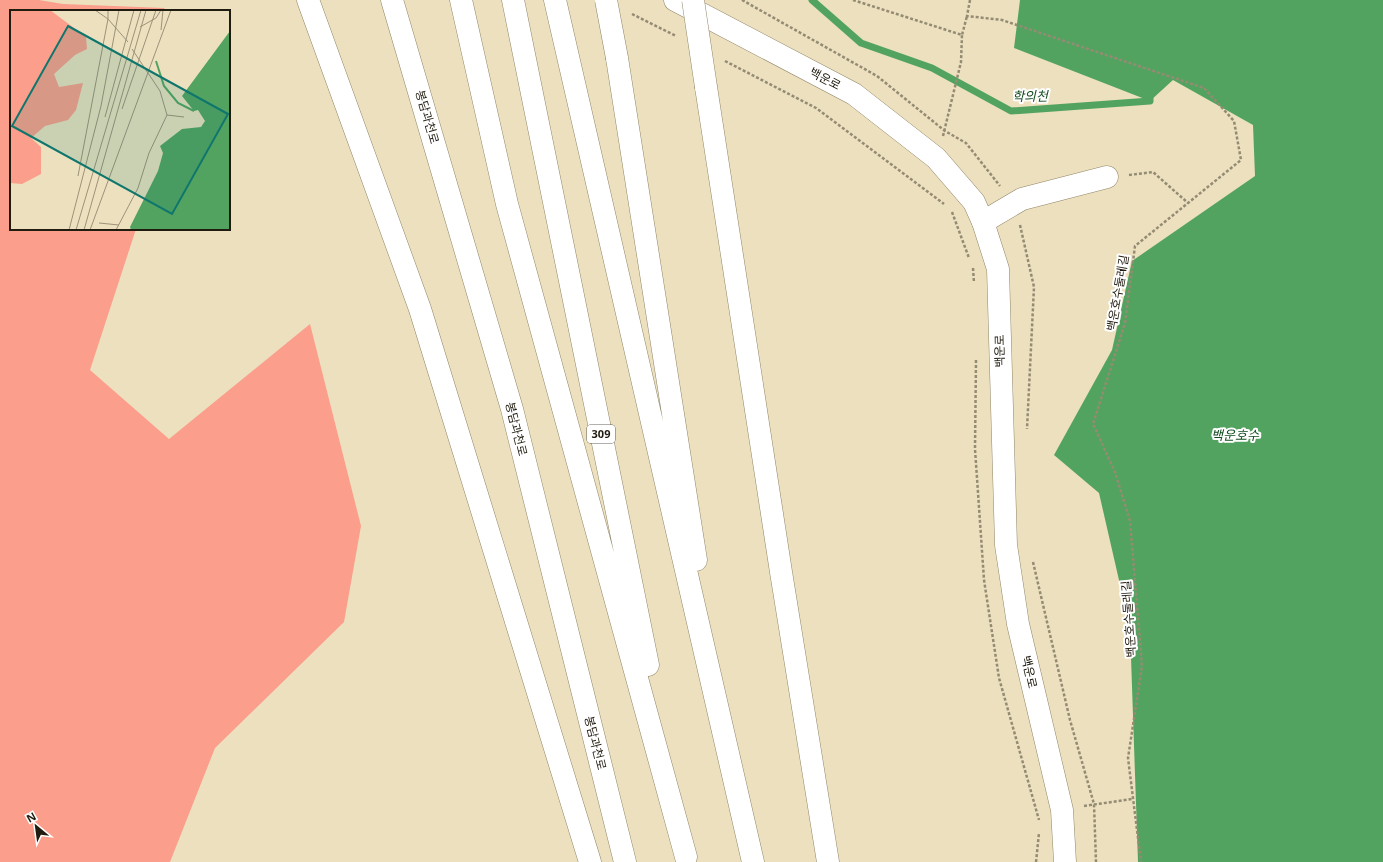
<svg xmlns="http://www.w3.org/2000/svg" width="1383" height="862" font-family="'Open Sans','Noto Sans KR',sans-serif">
<style>
.green{fill:#fb9e8b}
.water{fill:#53a360}
.lines{fill:none;stroke-linecap:round;stroke-linejoin:round}
.stream{stroke:#53a360;stroke-width:7}
.minor-casing{stroke:#908567;stroke-width:23}
.major-casing{stroke:#908567;stroke-width:23}
.highway-casing{stroke:#908567;stroke-width:23}
.path{stroke:#948b73;stroke-width:2.5;stroke-dasharray:3 2;stroke-linecap:butt}
.minor{stroke:#fff;stroke-width:22}
.major{stroke:#fff;stroke-width:22}
.highway{stroke:#fff;stroke-width:22}
.highway-bridge-casing{stroke:#908567;stroke-width:23;stroke-linecap:butt}
.highway-bridge{stroke:#fff;stroke-width:22}
.labels{text-anchor:middle;stroke-width:4;stroke-linejoin:round;paint-order:stroke}
.shield{fill:#fff;stroke:#646058;stroke-width:1}
.shield-label{font-size:11px;font-weight:bold;fill:#211c10}
.street-label{font-size:12px;fill:#211c10;stroke:#fff}
.water-label{font-size:13px;font-style:italic;fill:#124c1f;stroke:#fff}
.inset-river{fill:none;stroke:#53a360;stroke-width:2}
.inset-road{fill:none;stroke:#9b9279;stroke-width:1}
.view{fill:#0f766e;fill-opacity:0.15;stroke:#0f766e;stroke-width:2}
.inset-edge{fill:none;stroke:#211c10;stroke-width:2}
</style>
<rect width="100%" height="100%" fill="#ece0bf"/>
<path class="green" d="M0 0H39L63 4 164 8 166 11H11V229H136L90 370 169 439 310 324 361 526 344 622 215 748 170 862H0Z"/>
<path class="water" d="M1020 0H1383V862H1138L1130 628 1099 493 1054 455 1112 350 1132 261 1255 176 1253 125 1173 80 1150 101 1014 48Z"/>
<g class="lines">
<path class="stream" d="M812 0 861 43 932 68 1011 111 1150 101V92"/>
<defs>
<path id="minor" d="M983 222 1022 199 1107 177"/>
<path id="major" d="M675 0 854 94 936 158 974 202 983 222 998 269 1006 545 1018 624 1062 810 1065 862"/>
<path id="highway" d="M308 0 420 309 590 862
M392 0 512 409 625 862
M461 0 507 204 686 857
M513 0 648 665
M555 0 753 862
M617 58 696 560
M706 87 781 572 828 862"/>
</defs>
<use href="#minor" class="minor-casing"/>
<use href="#major" class="major-casing"/>
<use href="#highway" class="highway-casing"/>
<path class="path" d="M742 0 877 76 945 131 966 143 1000 186
M853 0 962 35 967 16
M970 0 967 16 1002 20 1204 88 1234 121 1241 160 1135 246 1125 323 1093 424 1115 472 1130 521 1142 666 1128 758 1141 862
M632 14 676 36
M725 61 816 108 944 204
M943 136 961 62 962 35
M1129 175 1153 172 1188 203
M952 212 969 258
M1020 225 1034 287 1027 429
M973 268 974 283
M976 360 975 449 984 580 999 678 1039 820
M1033 562 1070 720 1094 804 1096 862
M1084 806 1132 799
M1036 862 1039 833"/>
<use href="#minor" class="minor"/>
<use href="#major" class="major"/>
<use href="#highway" class="highway"/>
<defs>
<path id="highway-bridge" d="M606 0 617 58
M693 0 706 87"/>
</defs>
<use href="#highway-bridge" class="highway-bridge-casing"/>
<use href="#highway-bridge" class="highway-bridge"/>
</g>
<g class="labels">
<rect class="shield" x="587" y="425" width="28" height="18" rx="3"/>
<g class="shield-label">
<text x="601" y="438">309</text>
</g>
<g class="street-label">
<text transform="translate(825 79) rotate(28)" y="4">백운로</text>
<text transform="translate(427 117) rotate(74)" y="4">봉담과천로</text>
<text transform="translate(1118 293) rotate(-80)" y="4">백운호수둘레길</text>
<text transform="translate(1000 351) rotate(-91)" y="4">백운로</text>
<text transform="translate(516 429) rotate(76)" y="4">봉담과천로</text>
<text transform="translate(1129 619) rotate(-94)" y="4">백운호수둘레길</text>
<text transform="translate(1029 672) rotate(77)" y="4">백운로</text>
<text transform="translate(595 743) rotate(76)" y="4">봉담과천로</text>
</g>
<g class="water-label">
<text transform="translate(1030 96) rotate(-1)" y="5">학의천</text>
<text x="1235" y="440">백운호수</text>
</g>
</g>
<g transform="translate(10 10)">
<rect width="220" height="220" fill="#ece0bf"/>
<path d="M0 0H40L76 27 77 39 65 45 44 64 49 77 73 73 66 100 58 110 35 116 21 128 31 137V164L12 174 0 173Z" fill="#fb9e8b"/>
<path d="M220 21V220H121L120 217 148 161 153 143 150 136 172 119 191 117 195 111 188 100 184 101 172 86Z" fill="#53a360"/>
<path class="inset-river" d="M146 51 154 76 168 93 184 101"/>
<path class="inset-road" d="M85 0 98 9M98 0V9L118 32M130 17 146 8 151 0M151 20 153 0M112 99 146 0M157 105 174 107M95 107 124 0M68 166 98 9M89 213 109 215M59 220 91 96 109 0M66 220 131 0M74 220 136 0M80 220 161 0M106 220 128 178 139 143 157 105 150 81 122 39"/>
<path class="view" d="M58 16 218 104 162 204 2 116Z"/>
<rect width="220" height="220" class="inset-edge"/>
</g>
<g transform="translate(36 826) rotate(331)" stroke="#ffffff" stroke-width="3" paint-order="stroke">
<path d="M0-3L7 15L0 10L-7 15Z" fill="#211c10"/>
<text y="-6" font-size="11" font-weight="bold" text-anchor="middle" fill="#211c10">N</text>
</g>
</svg>
